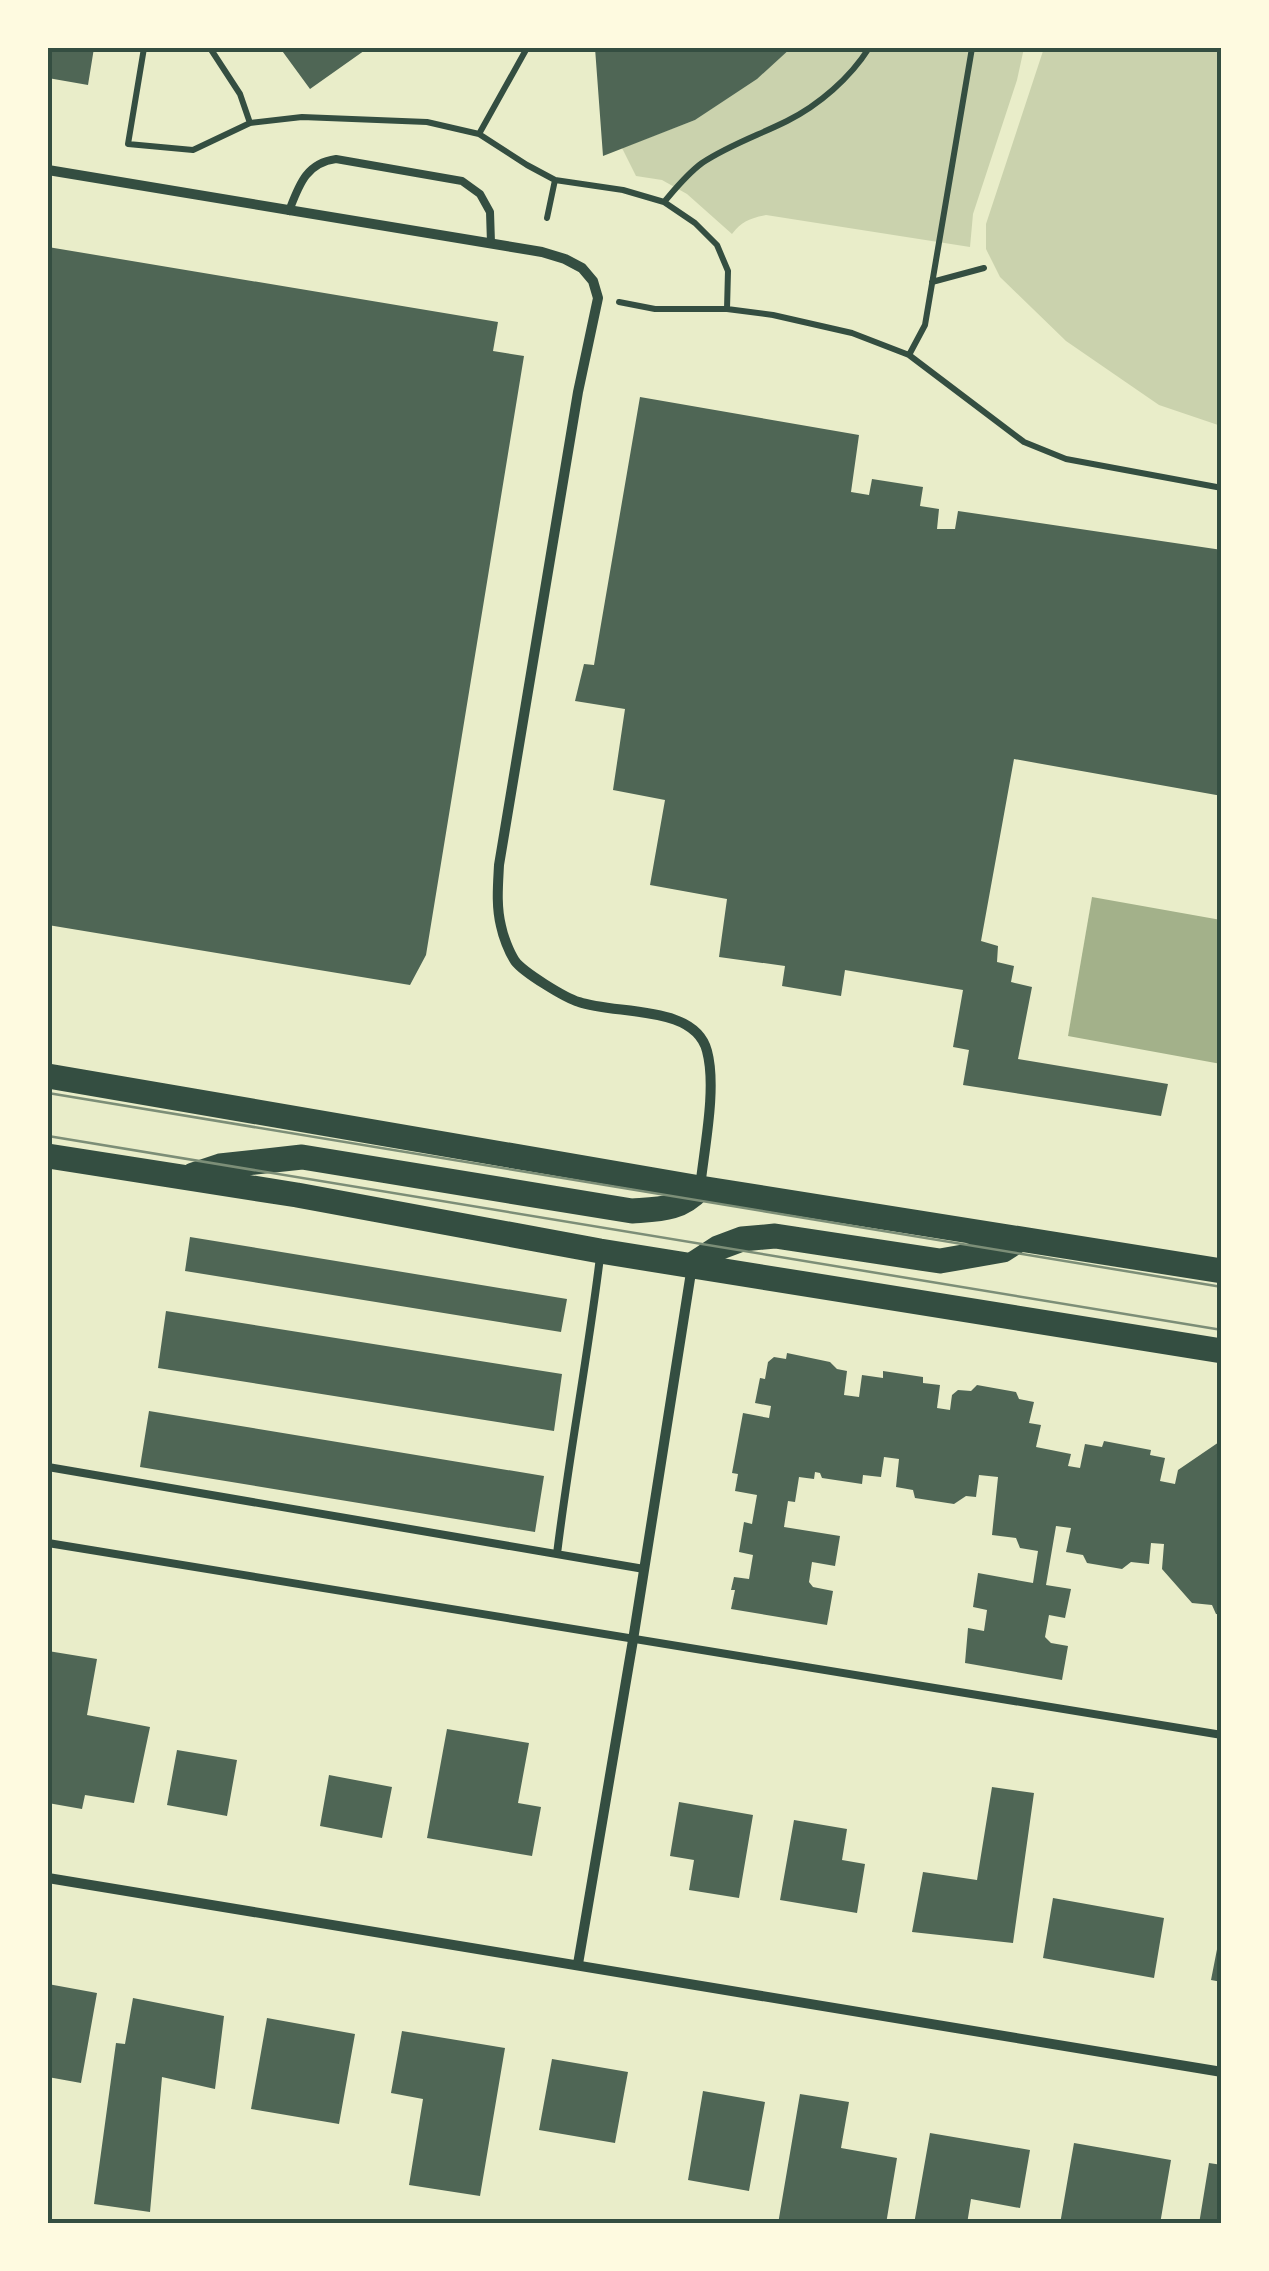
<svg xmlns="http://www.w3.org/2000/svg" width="1269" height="2271" font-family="'Golos Text',sans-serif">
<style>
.green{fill:#cad2ad}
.water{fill:#a3b18a}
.building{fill:#4f6655}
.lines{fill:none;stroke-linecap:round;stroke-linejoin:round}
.path{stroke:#344e41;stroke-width:6}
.service{stroke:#344e41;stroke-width:8}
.minor{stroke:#344e41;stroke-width:10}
.primary{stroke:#344e41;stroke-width:25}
.tram{stroke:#7c8e77;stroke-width:2.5}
.neatline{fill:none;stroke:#344e41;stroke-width:4}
</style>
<rect width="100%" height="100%" fill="#e9edc9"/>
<path class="green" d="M791 48H1024L1017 80 973 214 970 247 766 215C750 218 742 221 732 234L687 194 662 180 636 176 622 148 695 120 757 78Z
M1044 48H1221V426L1159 405 1066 341 1000 277 986 249V224Z"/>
<path class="water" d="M1092 897 1221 920V1064L1068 1036Z"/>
<path class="building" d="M48 48H94L88 85 48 78Z
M280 48H368L310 89Z
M595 48H791L757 79 695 120 603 156Z
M48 247 498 322 493 351 524 356 426 955 410 985 48 925Z
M640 397 859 435 851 492 869 495 872 479 923 487 920 506 939 509 937 529H955L958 511 1222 550V796L1014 759 981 941 998 946 997 962 1014 966 1011 982 1032 987 1018 1059 1168 1084 1161 1116 963 1085 969 1050 953 1047 963 990 845 970 841 996 782 986 785 966 719 957 727 899 650 885 665 800 613 790 625 709 575 701 584 664 594 665Z
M190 1237 567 1299 561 1332 185 1271Z
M166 1311 562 1374 554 1431 158 1368Z
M787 1353 830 1362 837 1369 847 1371 844 1395 859 1397 862 1375 883 1378V1371L923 1377V1383L940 1385 937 1408 950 1410 952 1395 958 1390 971 1391 977 1385 1016 1392 1019 1399 1034 1402 1029 1423 1041 1425 1036 1447 1071 1454 1068 1466 1080 1468 1085 1444 1102 1447 1104 1441 1151 1450 1150 1455 1165 1458 1160 1481 1175 1484 1178 1470 1222 1440V1615L1216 1614 1212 1605 1192 1603 1162 1569 1164 1544 1151 1543 1149 1564 1131 1562 1122 1569 1087 1563 1083 1555 1066 1552 1071 1528 1056 1526 1046 1585 1071 1589 1065 1618 1049 1615 1045 1637 1051 1643 1068 1646 1062 1680 965 1663 968 1628 984 1631 987 1610 973 1607 978 1573 1033 1583 1038 1551 1020 1548 1016 1538 992 1535 998 1477 979 1475 976 1497 966 1496 954 1504 915 1498 913 1490 896 1487 899 1459 884 1457 881 1477 863 1475 862 1484 822 1478 820 1473 815 1472 814 1479 799 1477 795 1502 788 1501 784 1527 840 1536 835 1566 812 1562 809 1582 813 1587 833 1591 827 1625 731 1609 735 1590H731L734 1577 749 1579 753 1555 739 1552 744 1522 752 1524 757 1495 735 1491 738 1474 732 1473 743 1413 769 1418 771 1406 755 1403 760 1378 765 1379 768 1362 774 1357 786 1359Z
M149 1411 544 1476 535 1532 140 1467Z
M48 1651 97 1659 87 1715 150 1727 134 1803 85 1795 82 1809 48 1803Z
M447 1729 529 1743 518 1803 541 1807 532 1856 427 1838Z
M177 1750 237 1760 227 1816 167 1805Z
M329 1775 392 1787 382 1838 320 1826Z
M992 1787 1034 1793 1013 1943 912 1932 923 1872 977 1880Z
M679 1802 753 1815 739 1898 689 1890 694 1860 670 1856Z
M794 1820 847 1829 842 1860 865 1864 857 1913 780 1900Z
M1053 1898 1164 1918 1154 1978 1043 1958Z
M1220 1934H1222V1982L1211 1980Z
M48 1984 97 1993 81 2083 48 2077Z
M133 1998 224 2016 215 2089 162 2077 150 2212 94 2204 116 2043 125 2044Z
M267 2018 355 2034 339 2124 251 2109Z
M402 2031 505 2048 480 2196 409 2185 423 2099 391 2093Z
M552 2059 628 2072 615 2143 539 2130Z
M703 2091 765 2102 749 2191 688 2180Z
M800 2094 849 2102 841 2148 897 2158 886 2224H778Z
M930 2133 1030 2150 1020 2208 971 2199 967 2224H914Z
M1074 2143 1171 2160 1160 2224H1060Z
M1209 2163 1222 2165V2224H1199Z"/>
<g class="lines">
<path class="path" d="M144 48 128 144 193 150 250 123 302 117 427 122 479 134 527 165 555 180 623 190 664 202 695 223 717 245 728 271 727 309
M210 48 240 94 250 123
M479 134 527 48
M664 202C676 188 687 174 702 163 729 145 759 135 787 121 819 105 850 78 869 48
M547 218 555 180
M932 282 984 268
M619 302 655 309H727L773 315 852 333 909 355 1024 442 1066 459 1222 488
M909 355 925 325 972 48"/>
<path class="service" d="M289 211C299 185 306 163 336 159L462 181 480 194 490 212 491 243
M48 1467 644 1569
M48 1543 1222 1735
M557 1554C569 1455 588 1356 600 1257"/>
<path class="minor" d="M48 170 542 252 565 259 582 268 593 281 598 298 578 392 499 865C498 885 496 906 501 926 503 936 509 952 515 961 523 972 565 998 579 1002 615 1015 695 1004 707 1051 717 1088 704 1149 700 1188
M48 1878 1222 2072
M578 1964 633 1640 692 1266"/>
<path class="primary" d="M48 1076 700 1188 1222 1271
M48 1156 297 1195 600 1251 1222 1351
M193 1175 220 1166 302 1157 632 1211C660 1209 680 1210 700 1188
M692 1265 718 1248 742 1239 775 1236 940 1261 1003 1250 1020 1239"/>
<path class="tram" d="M48 1093 1222 1287
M48 1136 1222 1330"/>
</g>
<rect width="1269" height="2271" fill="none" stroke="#fefae0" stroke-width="100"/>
<rect x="50" y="50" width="1169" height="2171" class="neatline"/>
</svg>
